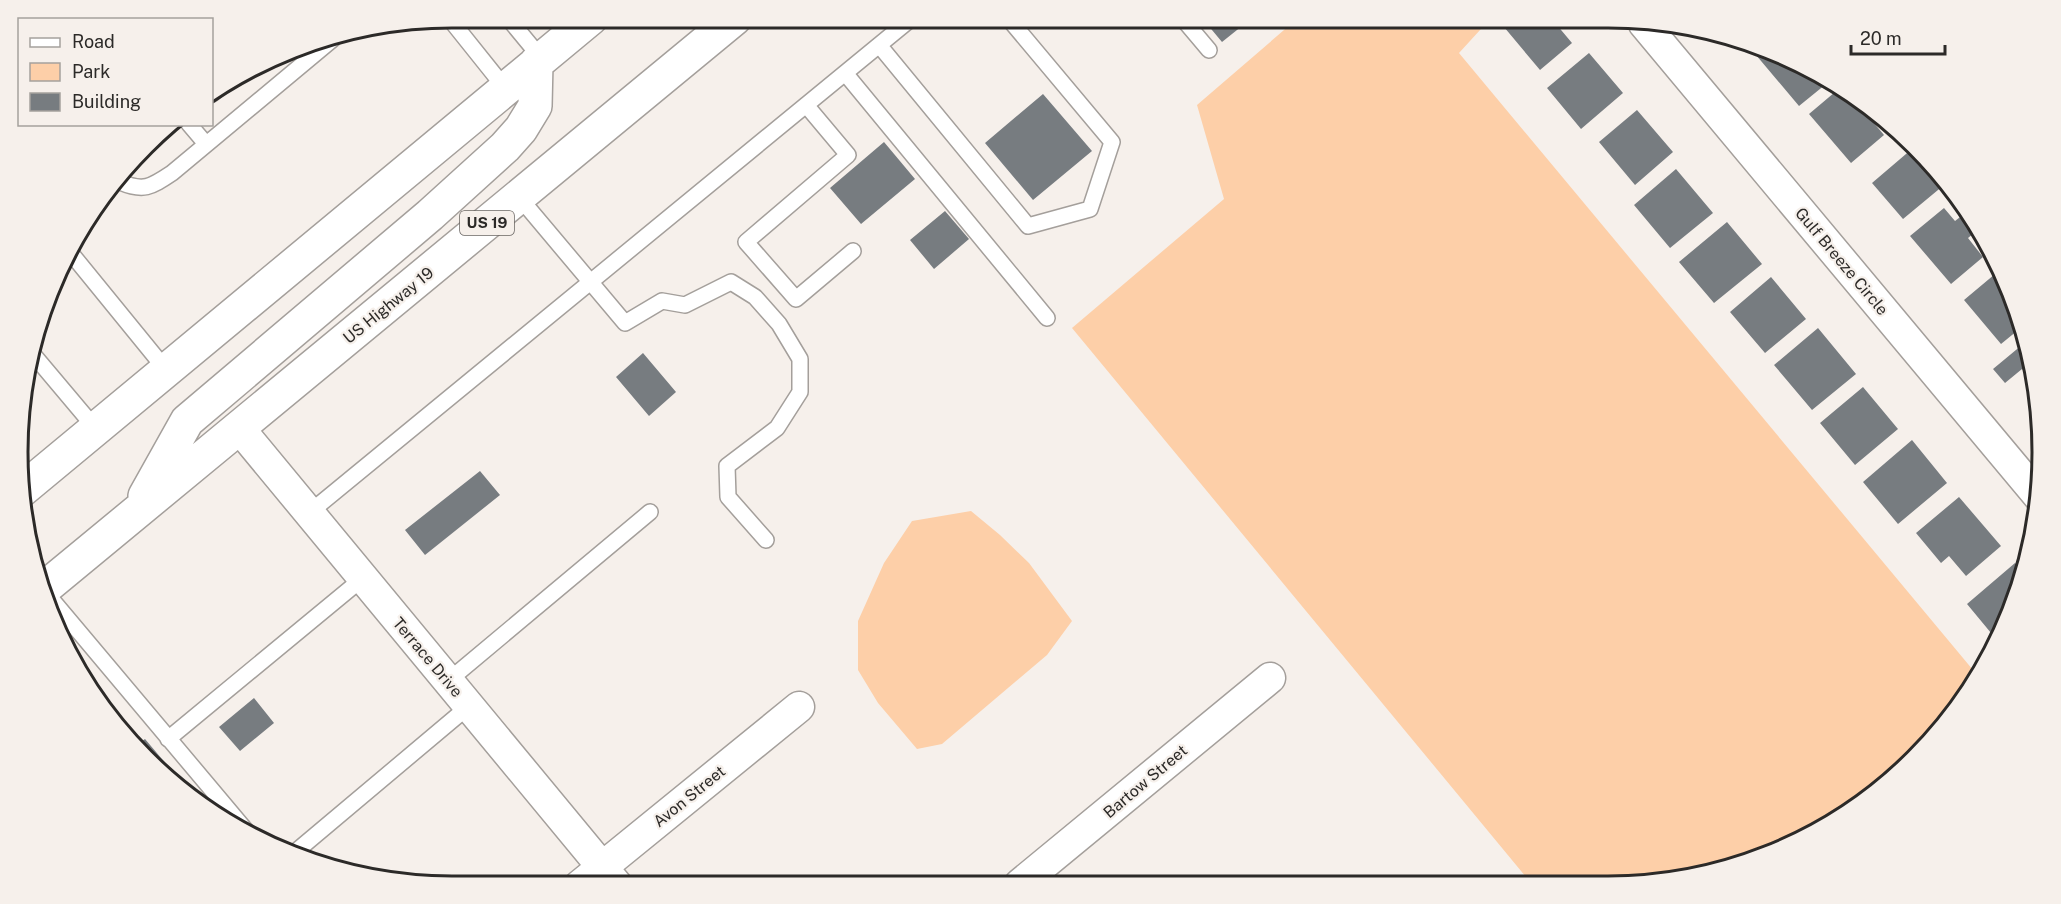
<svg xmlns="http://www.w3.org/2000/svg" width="2061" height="904" font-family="'Public Sans',sans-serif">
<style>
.green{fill:#fdcfa8}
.building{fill:#777c80}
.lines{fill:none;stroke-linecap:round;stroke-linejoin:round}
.service-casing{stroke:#a49f9b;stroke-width:18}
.minor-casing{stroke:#a49f9b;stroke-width:33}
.trunk-casing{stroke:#a49f9b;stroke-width:36}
.service{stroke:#fff;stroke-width:15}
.minor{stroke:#fff;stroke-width:30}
.trunk{stroke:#fff;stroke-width:33}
.labels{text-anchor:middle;stroke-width:4.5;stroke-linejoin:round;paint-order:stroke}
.shield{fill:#f6f0eb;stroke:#696562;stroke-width:1.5}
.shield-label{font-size:15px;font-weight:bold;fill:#2c2a28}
.street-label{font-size:16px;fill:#2c2a28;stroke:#f6f0eb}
.rim{fill:none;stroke:#2c2a28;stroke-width:3}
</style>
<rect width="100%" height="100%" fill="#f6f0eb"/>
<path class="green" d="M1298 18H1491L1459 53 1978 676 1970 693 1895 779 1801 841 1666 882 1531 883 1072 328 1224 199 1197 105Z
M971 511 1000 535 1029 563 1072 621 1047 655 942 744 917 749 878 703 858 670V621L884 563 912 521Z"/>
<path class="building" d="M1202 18H1252L1222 42Z
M1515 18H1551L1572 43 1540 70 1504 27Z
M1764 48 1826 76 1831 80 1799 106 1756 55Z
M1589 53 1623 93 1581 129 1547 88Z
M1841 87 1874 111 1868 116 1884 135 1851 163 1809 114Z
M1043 94 1092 151 1033 200 985 143Z
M1637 110 1673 152 1635 185 1599 142Z
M884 142 915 179 861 224 830 188Z
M1913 148 1944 185 1903 219 1872 183Z
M1676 169 1713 213 1670 248 1634 205Z
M1944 208 1955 221 1968 211 1979 229 1968 238 1983 257 1951 284 1910 236Z
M945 211 969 239 934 269 910 240Z
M1727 222 1762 264 1714 303 1679 262Z
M2001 269 2023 326 2001 344 1964 300Z
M1771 277 1806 319 1765 353 1730 312Z
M1818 328 1856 374 1812 410 1774 365Z
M2028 340 2036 386 2022 369 2005 383 1993 369Z
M643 353 676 392 649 416 616 377Z
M1863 387 1898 429 1855 465 1820 423Z
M1912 440 1947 483 1898 524 1863 482Z
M480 471 500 495 425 555 405 530Z
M1959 497 2001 546 1966 576 1949 556 1941 563 1916 533Z
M2015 563 2024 574 2020 592 1996 639 1967 604Z
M254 698 274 723 240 751 219 727Z
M145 739 195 798V799L166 779 138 744Z
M211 805 221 817H220L207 808Z"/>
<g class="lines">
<defs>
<path id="service" d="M449 18 505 88
M508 18 541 58
M1182 18 1209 50
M879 45 1028 226 1090 209 1112 142 1008 18
M845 73 1047 318
M212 94 220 87
M806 105 848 155 746 242 796 299 853 251
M189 124 206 144
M120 182C144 192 151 187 172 173L334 38
M519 197 625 323 662 301 685 305 731 282 755 297 779 324 800 359V392L777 428 727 466 728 497 766 540
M70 252 167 371
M32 353 96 429
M309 513 912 18
M43 589 249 834
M448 681 650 512
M168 739 363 578
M293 854 469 706"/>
<path id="minor" d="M1644 24 2040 498
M239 428 617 885
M1020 884 1270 678
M579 886 799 707"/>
<path id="trunk" d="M22 490 591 18
M145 496 187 421 430 215 505 147 521 129 535 106 536 63
M41 591 735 18"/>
</defs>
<use href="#service" class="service-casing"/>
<use href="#minor" class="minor-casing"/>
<use href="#trunk" class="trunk-casing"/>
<use href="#service" class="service"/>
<use href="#minor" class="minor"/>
<use href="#trunk" class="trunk"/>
</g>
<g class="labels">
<rect class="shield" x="460" y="211" width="54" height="24" rx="4.5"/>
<g class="shield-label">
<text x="487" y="228">US 19</text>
</g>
<g class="street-label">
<text transform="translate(1842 261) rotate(50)" y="6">Gulf Breeze Circle</text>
<text transform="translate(388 305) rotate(-39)" y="6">US Highway 19</text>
<text transform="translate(428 657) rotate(50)" y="6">Terrace Drive</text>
<text transform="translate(1145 781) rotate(-40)" y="6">Bartow Street</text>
<text transform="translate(689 796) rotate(-39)" y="6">Avon Street</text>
</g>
</g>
<path d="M0 0H2061V904H0ZM452 28H1608A424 424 0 0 1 2032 452V452A424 424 0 0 1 1608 876H452A424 424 0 0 1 28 452V452A424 424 0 0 1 452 28Z" fill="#f6f0eb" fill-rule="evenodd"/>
<path class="rim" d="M452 28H1608A424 424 0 0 1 2032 452V452A424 424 0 0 1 1608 876H452A424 424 0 0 1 28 452V452A424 424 0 0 1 452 28Z"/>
<rect x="18" y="18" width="195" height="108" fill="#f6f0eb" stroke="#a5a19d" stroke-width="1.5"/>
<rect x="30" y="38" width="30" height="9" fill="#ffffff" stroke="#a5a19d" stroke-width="1.5"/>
<text x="72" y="48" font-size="18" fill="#2c2a28">Road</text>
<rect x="30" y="63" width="30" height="18" fill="#fdcfa8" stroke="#a5a19d" stroke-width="1.5"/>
<text x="72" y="78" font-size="18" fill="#2c2a28">Park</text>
<rect x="30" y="93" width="30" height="18" fill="#777c80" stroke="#a5a19d" stroke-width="1.5"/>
<text x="72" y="108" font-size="18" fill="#2c2a28">Building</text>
<path d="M1851 45v9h94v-9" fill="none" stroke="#2c2a28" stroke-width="3"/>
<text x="1860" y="45" font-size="18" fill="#2c2a28" stroke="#f6f0eb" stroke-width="4.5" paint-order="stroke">20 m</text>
</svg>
